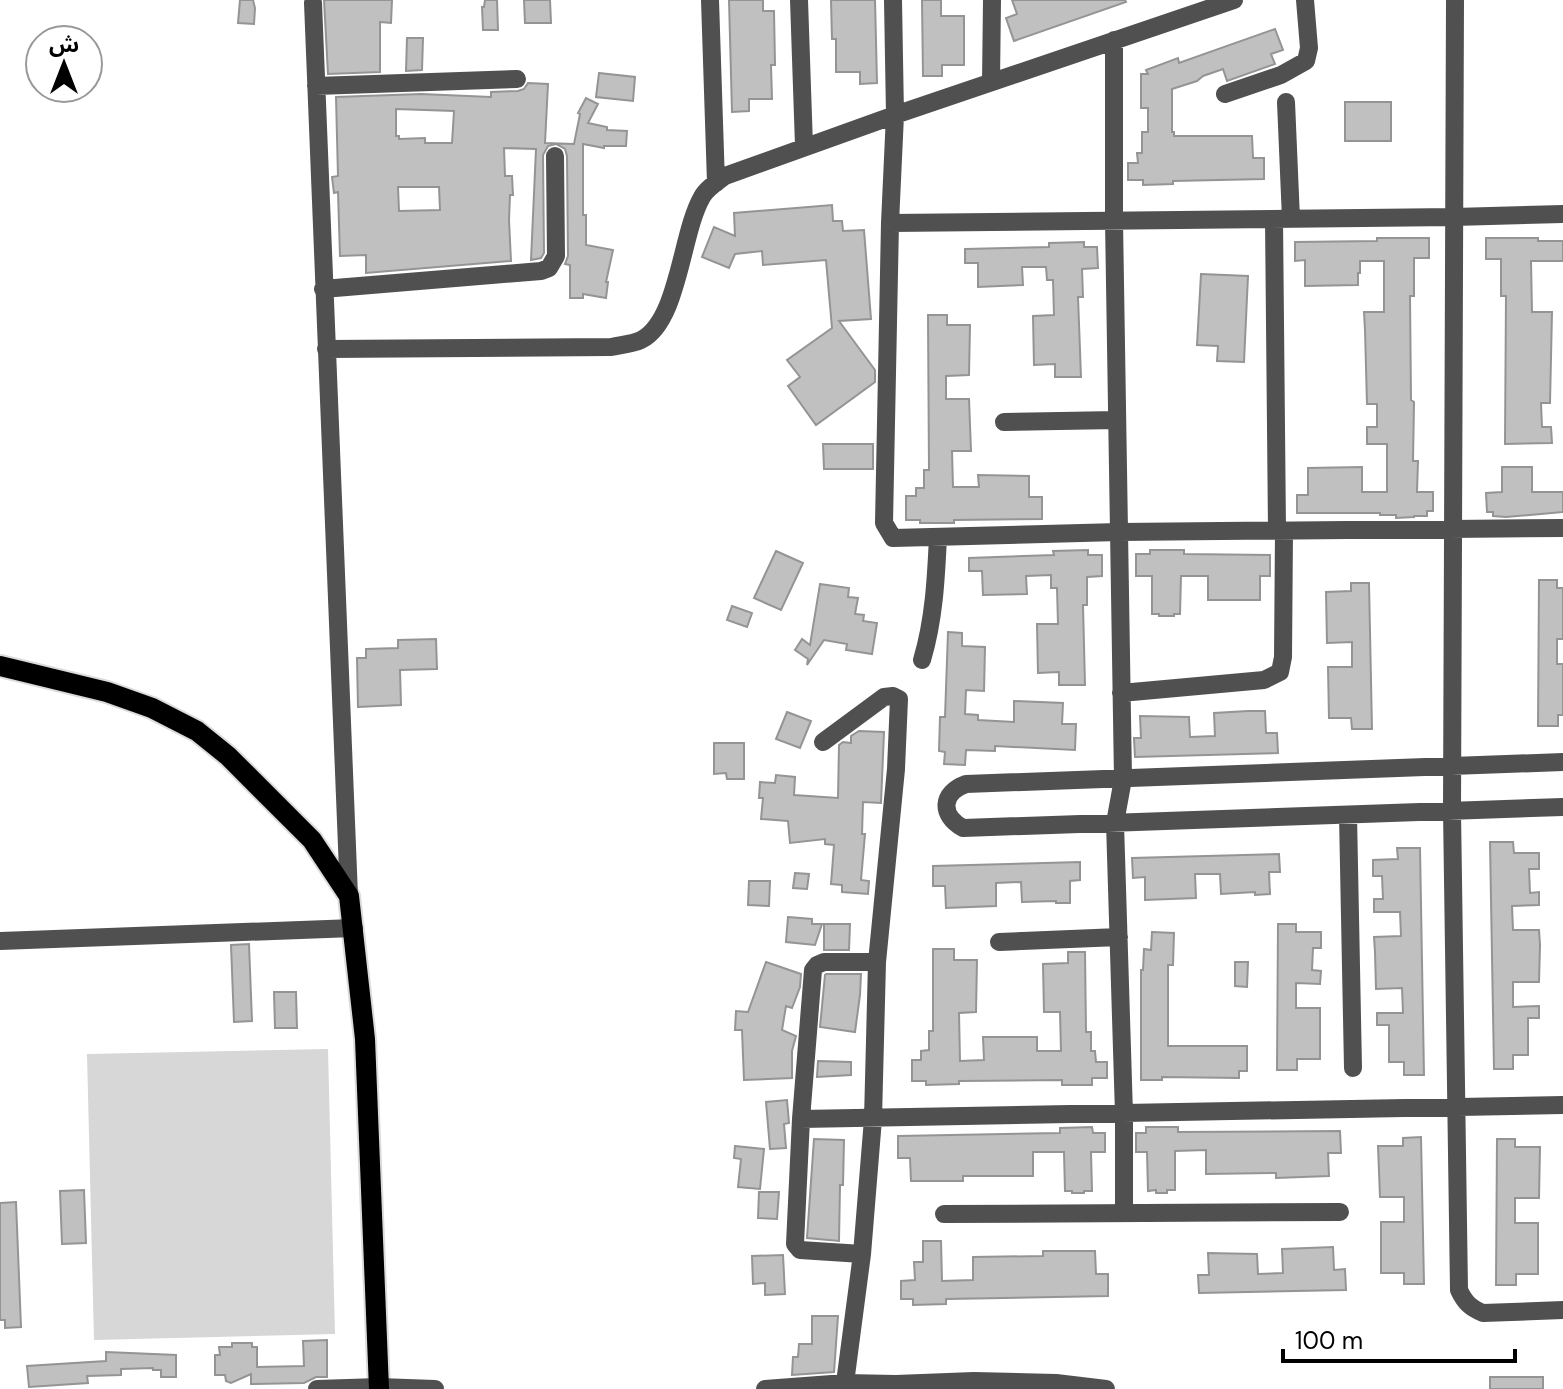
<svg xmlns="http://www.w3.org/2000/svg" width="1563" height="1389" font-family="'DM Sans','Noto Sans Arabic',sans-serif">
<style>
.green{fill:#d7d7d7}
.building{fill:#c0c0c0;stroke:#949494;stroke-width:2;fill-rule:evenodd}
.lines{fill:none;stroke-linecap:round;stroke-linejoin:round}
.major-casing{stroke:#dbdbdb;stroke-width:24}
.minor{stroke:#505050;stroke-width:18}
.major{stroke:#000;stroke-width:20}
</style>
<rect width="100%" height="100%" fill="#fff"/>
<path class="green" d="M328 1049 335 1334 94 1340 87 1054Z"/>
<path class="building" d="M240 0H253L255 8 254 24 238 23Z
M324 0H392L391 23 380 22V72L328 74Z
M485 0H497L498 30H483L482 7H484Z
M524 0H550L551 23H525Z
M729 0H763V11H774L775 65H771L772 99H749V111L732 112Z
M831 0H875L877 83 860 84V72H836V39H832Z
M922 0H941V16H964V65H942V76H923Z
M1012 0H1125L1126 2 1014 41 1006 18 1017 14Z
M1275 29 1283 50 1271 54 1275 64 1227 81 1223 69 1203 76 1197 81 1172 89V132H1174V136H1252L1253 158H1264V179L1173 181V184L1143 185V180H1128V163H1138L1137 153H1142V132H1148V108H1141V74H1148L1146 70 1178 58 1179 63Z
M407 38H423L422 70 406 71Z
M599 73 635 77 633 101 596 97Z
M528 83 548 84 545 143 574 144 580 114 578 113 586 98 598 104 588 123 607 127V130L627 131 626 146H604V148L583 144V215H586V245L613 250 606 282H608L606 298 583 294V298H570V265L565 264 568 256 567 156 565 149 556 144 548 146 543 155 544 253 541 258 531 260 536 149 504 148 505 176H512L513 195H510L509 220 511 261 366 273V255L340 256 338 192 334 193 332 177 338 176 336 97 421 94 491 97V92L518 91 524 89ZM396 109 454 111 452 143H425V138L399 139V136H396ZM398 187H439L440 210 399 211Z
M1345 102H1391V141H1345Z
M832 205 833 221H842L843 231 864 230 871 319 839 321 875 370V382L816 425 788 386 800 377 787 360 832 328 826 260 763 265 762 251 735 254 729 268 702 257 714 227 735 236 734 213Z
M1377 238H1429V258H1414V296H1410L1411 400 1414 402 1413 461H1418L1417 492H1433V511H1427V516H1414V517L1396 518V515H1380V513H1297V495H1308V468L1362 467V492H1387V444H1367V427H1377V404H1367L1365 330 1364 312H1384V261H1360V273H1358V285L1305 286V260L1295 261V242L1377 241Z
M1486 238H1538V241H1563V261H1531L1532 312H1552L1550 403H1541L1542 427H1551L1552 443 1505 444 1506 296H1501V259H1486Z
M1084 242V247H1097L1098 268 1082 269 1083 297H1078L1081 377H1055V364L1034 365 1033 316 1054 315 1053 280H1047L1046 267H1022L1023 285 978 287V263H965V249L1049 247V243Z
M1201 274 1248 276 1244 362 1217 361 1218 346 1197 345Z
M928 315H947V325H970L969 375 946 376V399H969L971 451H952L953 487H979L978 475 1029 476V497H1042V519L954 520V523H920V520H906V496H916V488H924V470H929Z
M823 444H873V469H824Z
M1502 467H1532V492H1563V512L1506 517 1493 516V512H1487L1486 493 1502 492Z
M1088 550V555H1102V576L1087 577V605H1083L1085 685H1059V672L1038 673 1037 624H1058L1057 588H1051V575L1026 576 1027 594 983 595 982 571H969V558L1054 555 1053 551Z
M1150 550H1184V554L1270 555V576H1260V600H1208V576H1181L1180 614H1174V616H1159V614H1152V576H1136V554H1150Z
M776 551 803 563 781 610 754 598Z
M1539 580H1557V588H1563V639H1557V664H1563V715H1558V726H1538Z
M1351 583H1369L1372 729H1352L1351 718H1329L1328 667H1352V642L1327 643 1326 592 1351 591Z
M820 584 849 588 848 597 858 598 855 614 864 615 863 621 877 623 872 654 846 650 847 644 824 640 807 665 808 659 795 650 802 639 810 645Z
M732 606 752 613 747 627 727 620Z
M948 632 962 633V646L985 647 984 691 966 690 965 714 978 715V720L1014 722V701L1063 703 1062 724H1076L1075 750 995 746V751L966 750 965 765 944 764 945 752 939 751 940 717H945Z
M436 639 437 669 400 670 401 705 358 707 357 658H366V649L398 648V640Z
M1248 711H1265L1266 733H1277L1278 753 1135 757 1134 738H1141L1140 716 1189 717 1190 737 1215 736 1214 713Z
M787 712 811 721 800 748 776 739Z
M859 731 884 732 881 803 863 802 862 834H865L861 880 869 881 868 894 842 892V885L831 884 834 845 825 844V839L790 843 788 821 761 819 763 798H759L760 782 775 783 776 775 795 777 794 795 838 798 839 745 843 742 851 743V736Z
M714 743H744V779H727L726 773 714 774Z
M1490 842H1513L1514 853H1539V869H1529L1530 893 1539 892V905L1512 906 1513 930H1539L1540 945 1539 982H1513V1007L1539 1006V1018H1528V1055H1513V1069H1494Z
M1397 848H1420L1424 1075H1404V1062H1389V1025H1377V1013H1403L1402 988 1376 989 1375 952 1374 937 1401 936 1400 912H1374V899H1383L1382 876H1373V860L1398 859Z
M1279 854 1280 872H1269L1270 894 1255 895V892L1221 894 1220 874H1195L1196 898 1145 900V877L1133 878 1132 858Z
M1080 862V880L1070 881V903H1056V901L1022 902 1021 882 996 883V906L946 908 945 886H933V866Z
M795 873 809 874 807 889 793 888Z
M749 881H770L769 906 748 905Z
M788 917 812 919V924H822L815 945 786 942Z
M824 924H850L849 950H824Z
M1278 924H1296V932H1321V948H1313L1312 970 1321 971 1320 984 1296 983V1008H1320V1059H1297V1070H1277Z
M1152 932 1174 933 1173 965H1168V1046H1247V1071H1239V1078L1162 1077V1080H1141V970H1143L1144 949 1151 950Z
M249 944 252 1021 234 1022 231 945Z
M933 949H954V960H977L976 1012 959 1013 960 1061 984 1060 983 1037H1037V1051H1061L1060 1012H1044L1043 964 1068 963V952H1085L1086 1032H1091V1051H1095L1096 1062H1107V1078H1092V1085H1062V1080L959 1081V1084L926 1085V1081H912V1060H921V1051L929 1050V1031H933Z
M766 962 801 974 800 987 792 1008 786 1006 782 1030 796 1036 792 1051V1078L744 1080 742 1030H735L736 1011 748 1012Z
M1235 962H1248L1247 987 1235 986Z
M826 974H861L860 995 855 1032 820 1027 825 975Z
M274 992H296L297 1028H275Z
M818 1061 851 1062V1075L817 1077Z
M787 1100 789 1123 784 1124 786 1148 770 1149 766 1102Z
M1092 1127 1093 1133H1105V1152H1091L1092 1191H1084V1193H1072V1191H1065L1064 1152H1033V1176H963V1181H911L910 1158H898V1136L1060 1133V1128Z
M1146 1127H1178V1132L1340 1131 1341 1153H1328L1329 1176 1276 1178V1173L1206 1174V1150L1175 1151V1190H1167V1193H1156V1190L1148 1191 1147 1152H1136V1133H1146Z
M1421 1137 1424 1284H1404V1273H1381V1222H1404V1197H1380L1378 1146H1403V1138Z
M814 1139 844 1140 843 1185H840L839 1241 807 1238Z
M1497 1139H1515V1147H1540L1539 1198H1515V1223H1538V1274H1516V1285H1496Z
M735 1146 764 1149 760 1189 738 1187 741 1159 734 1158Z
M84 1190 86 1243 62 1244 60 1191Z
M759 1192H779L777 1219 758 1218Z
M16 1202 21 1327 5 1328V1320H0V1203Z
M923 1241H941L942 1281 973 1280V1257L1043 1256V1251H1095L1096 1274H1108V1296L946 1299V1304L913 1305V1299H901V1281L915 1280 914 1262H923Z
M1333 1247 1334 1270 1345 1269 1346 1290 1199 1293 1198 1275H1209L1208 1253 1257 1254 1258 1274 1283 1273 1282 1249Z
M783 1255 785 1294 765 1295V1283L753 1284 752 1256Z
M812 1316H838L834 1372 792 1375 793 1357H798L799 1344H812Z
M327 1340V1377H316L304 1383 251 1384V1374L231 1383 226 1381 225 1375H215V1355H220L219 1347H232V1343H252V1347H257V1367L304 1366 303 1341Z
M106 1352 176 1355V1377H161V1370H153V1368L121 1369V1375L87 1376 88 1383 29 1387 27 1366 106 1361Z
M1490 1377H1543V1389H1490Z"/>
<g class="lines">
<defs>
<path id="major" d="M0 666 107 692 152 708 197 731 228 756 312 840 349 896 365 1039 379 1389"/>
</defs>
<use href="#major" class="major-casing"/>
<path class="minor" d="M710 0 716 183
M799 0 804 146
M893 0 895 115 890 223 884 523 893 538 1119 532 1563 528
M1455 0 1452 811 1459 1290C1465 1303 1471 1308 1483 1313L1563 1310
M313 3 349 896
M1114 40V221L1123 779 1115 823 1124 1114V1213
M991 82 992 0
M316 86 517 79
M1225 94 1281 75 1306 61 1309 48 1305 0
M1286 102 1291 219
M1274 219 1277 531
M890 223 1454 217 1563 214
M323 289 541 271 549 268 556 256 555 156
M326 349 611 347C620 345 633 344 641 340 679 321 681 233 702 197 706 189 717 182 725 176L895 115 1234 0
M1004 422 1117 420
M922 660C934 620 936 579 938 537
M1121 693 1264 680 1280 672 1283 657 1284 531
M823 742 884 697 893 696 899 699 896 769 877 962 873 1119 862 1254 845 1383
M1563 762 966 784C941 793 940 815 963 828L1563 807
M1348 815 1353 1068
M0 941 354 928
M999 942 1119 937
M801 1119 1563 1105
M944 1214 1340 1212
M862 1254 800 1250 795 1244 801 1119 813 970 817 965 824 962H877
M317 1389 379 1387 435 1389
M765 1389 845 1383 896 1384 974 1381 1056 1383 1106 1389"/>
<use href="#major" class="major"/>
</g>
<g transform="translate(64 64)"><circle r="38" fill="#ffffff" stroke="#999999" stroke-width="2"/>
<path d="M0-6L14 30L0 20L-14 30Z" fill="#000000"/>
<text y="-12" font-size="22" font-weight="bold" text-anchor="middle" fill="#000000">ش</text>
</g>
<path d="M1283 1349v12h232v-12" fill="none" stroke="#000000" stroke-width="4"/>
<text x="1295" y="1349" font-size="24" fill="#000000" stroke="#ffffff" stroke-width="6" paint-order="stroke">100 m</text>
</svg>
